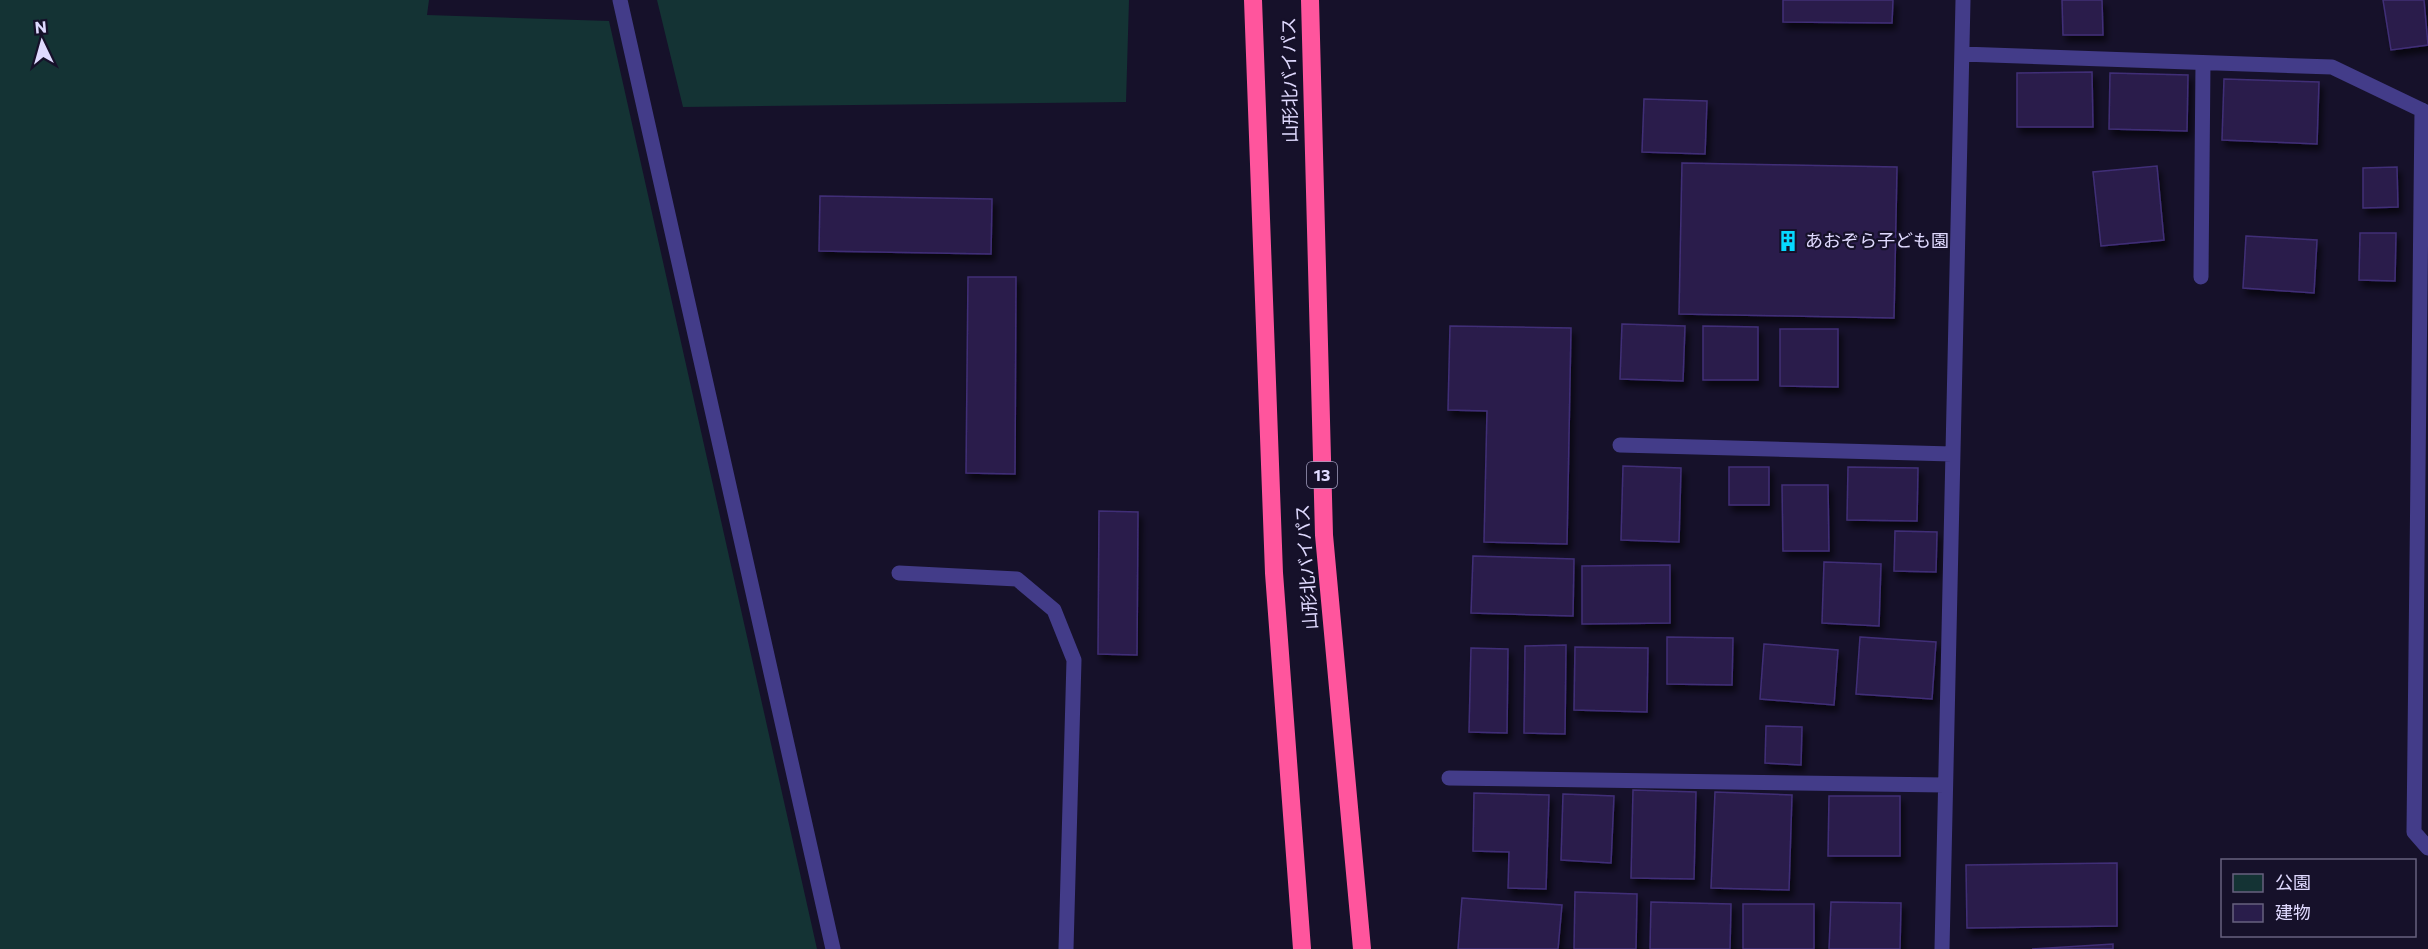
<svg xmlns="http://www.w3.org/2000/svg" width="2428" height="949" font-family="Commissioner,'Noto Sans JP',sans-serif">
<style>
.green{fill:#143334}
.building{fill:#291d4b;stroke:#412f77;stroke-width:1.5;filter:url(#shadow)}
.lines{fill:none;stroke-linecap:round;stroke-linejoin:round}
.lane{stroke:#433c89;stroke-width:15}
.highway{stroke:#ff559d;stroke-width:18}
.labels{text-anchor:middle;stroke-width:4.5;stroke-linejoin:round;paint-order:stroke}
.shield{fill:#16112a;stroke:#a39ebf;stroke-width:1.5}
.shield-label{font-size:16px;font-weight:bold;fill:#e0daff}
.street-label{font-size:18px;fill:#e0daff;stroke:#16112a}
.poi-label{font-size:18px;fill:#e0daff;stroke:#16112a;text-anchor:start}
</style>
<defs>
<filter id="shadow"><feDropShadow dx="3.5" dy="6" stdDeviation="3" flood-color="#0009"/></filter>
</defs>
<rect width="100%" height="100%" fill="#16112a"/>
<path class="green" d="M0 0H429L427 15 609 21 817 949H0Z
M657 0H1129L1126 102 683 107Z"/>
<path class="building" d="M1783 0H1893L1892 23 1783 22Z
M2062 0H2102L2103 35H2063Z
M2383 0H2424L2428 45 2391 50Z
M2092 72 2093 127H2017V73Z
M2110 73 2188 75 2187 131 2109 129Z
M2224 79 2319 82 2317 144 2222 140Z
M1644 99 1707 101 1705 154 1642 152Z
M1682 163 1897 167 1894 318 1679 314Z
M2157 166 2164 240 2101 246 2093 172Z
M2397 167 2398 207 2363 208V168Z
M820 196 992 199 991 254 819 251Z
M2360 233H2396L2395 281 2359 280Z
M2246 236 2317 240 2314 293 2243 288Z
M968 277H1016L1015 474 966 473Z
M1622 324 1685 326 1683 381 1620 379Z
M1450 326 1571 328 1567 544 1484 542 1487 411 1448 410Z
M1703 326 1758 327V380H1703Z
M1780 329H1838V387L1780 386Z
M1623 466 1681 468 1679 542 1621 540Z
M1729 467H1769V505H1729Z
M1848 467 1918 468 1917 521 1847 520Z
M1782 485H1828L1829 551H1783Z
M1099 511 1138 512 1137 655 1098 654Z
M1895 531 1937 532 1936 572 1894 571Z
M1473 556 1574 559 1573 616 1471 613Z
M1824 562 1881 564 1879 626 1822 623Z
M1670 565V623L1582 624V566Z
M1667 637 1733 638 1732 685 1667 684Z
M1860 637 1936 642 1932 699 1856 694Z
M1764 644 1838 650 1834 705 1760 699Z
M1566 645 1565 734 1524 733 1525 646Z
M1575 647 1648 648 1647 712 1574 710Z
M1471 648 1508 649 1507 733 1469 732Z
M1766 726 1802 727 1801 765 1765 763Z
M1633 790 1696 792 1694 879 1631 878Z
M1715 792 1792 795 1789 890 1711 888Z
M1474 793 1549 795 1546 889 1508 888 1509 852 1473 851Z
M1563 794 1614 796 1611 863 1561 860Z
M1829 796H1900V856H1828Z
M2117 863V926L1967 928 1966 865Z
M1575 892 1637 894 1636 949H1574Z
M1462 898 1562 905 1558 949H1458Z
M1651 902 1731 904 1730 949H1650Z
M1831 902 1901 903 1900 949H1829Z
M1743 904H1814V949H1743Z
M2113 944V949H2032Z"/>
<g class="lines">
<path class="lane" d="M620 0 833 949
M1962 54 2332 67 2428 113
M2422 110 2414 832 2428 848
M2201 277 2203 63
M1620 445 1952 454
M899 573 1017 579 1054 610 1074 660 1066 949
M1449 778 1945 785
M1942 949 1963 0"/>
<path class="highway" d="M1253 0 1274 573 1302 949
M1310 0 1324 535 1362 949"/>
</g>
<defs>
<symbol id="building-bare" viewBox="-9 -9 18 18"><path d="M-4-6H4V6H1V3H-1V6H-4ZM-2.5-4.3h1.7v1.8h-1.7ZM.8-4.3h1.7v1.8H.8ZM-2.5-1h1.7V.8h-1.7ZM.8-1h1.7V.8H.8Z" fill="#06d8ff" stroke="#16112a" stroke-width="2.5" paint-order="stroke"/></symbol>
</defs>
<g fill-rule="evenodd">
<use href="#building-bare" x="1773" y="226" width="30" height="30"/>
</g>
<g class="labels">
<rect class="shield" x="1307" y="462" width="30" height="26" rx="4.5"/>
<g class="shield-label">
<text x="1322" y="481">13</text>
</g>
<g class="street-label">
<text transform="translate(1290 80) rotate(-91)" y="6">山形北バイパス</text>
<text transform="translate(1307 567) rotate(-94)" y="6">山形北バイパス</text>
</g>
<g class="poi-label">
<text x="1805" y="247">あおぞら子ども園</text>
</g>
</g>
<rect x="2221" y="859" width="195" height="78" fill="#16112a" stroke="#67617f" stroke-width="1.5"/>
<rect x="2233" y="874" width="30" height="18" fill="#143334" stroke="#67617f" stroke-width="1.5"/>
<text x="2275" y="889" font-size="18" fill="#e0daff">公園</text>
<rect x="2233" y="904" width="30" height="18" fill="#291d4b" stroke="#67617f" stroke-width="1.5"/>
<text x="2275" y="919" font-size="18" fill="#e0daff">建物</text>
<g transform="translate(42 42) rotate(355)" stroke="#16112a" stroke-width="4.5" paint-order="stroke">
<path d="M0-4.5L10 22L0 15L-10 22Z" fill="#e0daff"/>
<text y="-9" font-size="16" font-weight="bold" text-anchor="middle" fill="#e0daff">N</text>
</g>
</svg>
